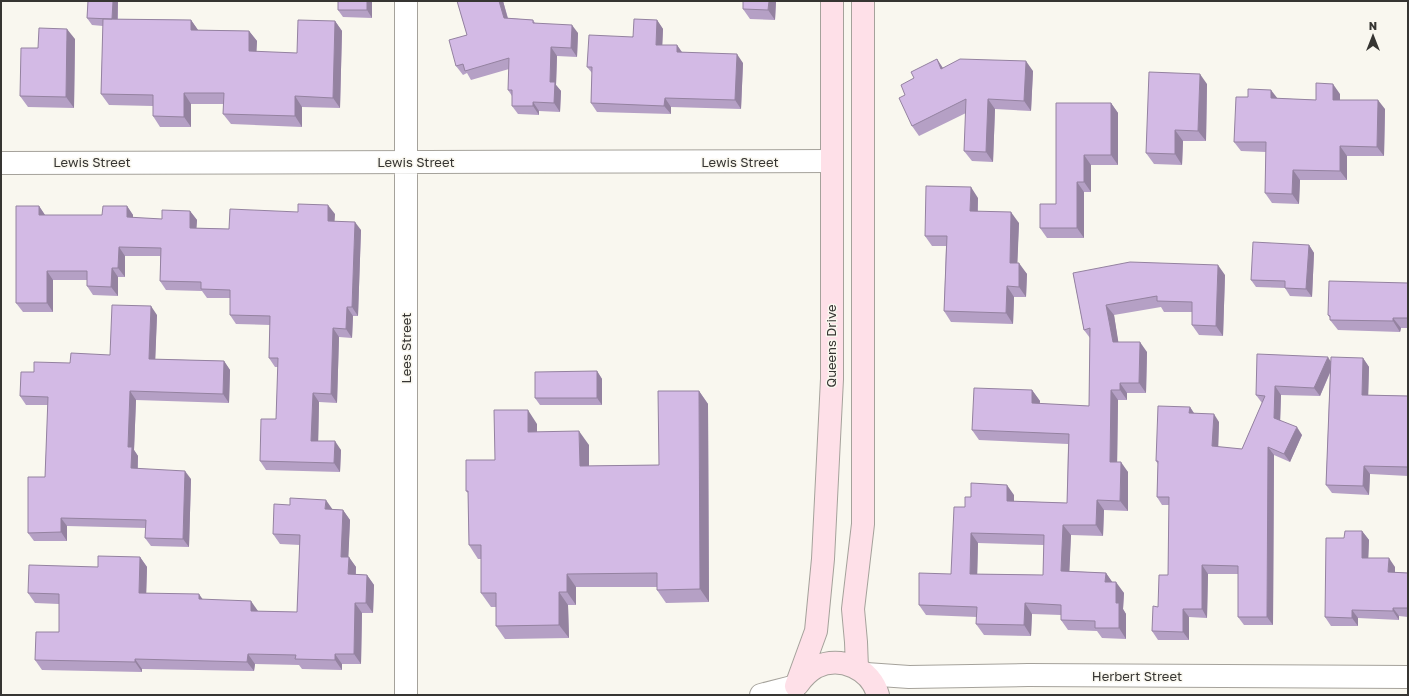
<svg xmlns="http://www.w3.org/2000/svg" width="1409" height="696" font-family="'Golos Text',sans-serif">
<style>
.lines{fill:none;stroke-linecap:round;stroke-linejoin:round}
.minor-casing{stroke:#a5a29b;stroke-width:24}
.tertiary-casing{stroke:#a5a29b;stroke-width:24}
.secondary-casing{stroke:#a5a29b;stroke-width:24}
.minor{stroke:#fff;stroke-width:22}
.tertiary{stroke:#fff;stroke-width:22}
.secondary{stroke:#fee0e8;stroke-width:22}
.wall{fill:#b5a0c5;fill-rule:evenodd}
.shaded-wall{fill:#9482a0}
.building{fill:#d3bae5;stroke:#9482a0;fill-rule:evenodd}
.labels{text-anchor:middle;stroke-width:3;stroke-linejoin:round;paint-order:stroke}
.street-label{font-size:13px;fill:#363532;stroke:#f9f7ef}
</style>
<rect width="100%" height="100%" fill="#f9f7ef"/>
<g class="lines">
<defs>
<path id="minor" d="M1 163 832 161
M406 695V1"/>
<path id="tertiary" d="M866 674 909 677 1028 675 1408 677
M761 695 796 686"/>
<path id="secondary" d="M857 668 856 642 853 609 863 524V1
M798 684C803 677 809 671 816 667 841 655 871 669 878 695
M796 686 816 631 823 559 832 379V1"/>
</defs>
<use href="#minor" class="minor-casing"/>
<use href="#tertiary" class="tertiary-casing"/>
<use href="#secondary" class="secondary-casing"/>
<use href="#minor" class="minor"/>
<use href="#tertiary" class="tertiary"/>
<use href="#secondary" class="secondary"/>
</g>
<path class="wall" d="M88 1H118V19L191 20 198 30 249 31 257 41 256 52 297 53 335 21 342 31 340 108 302 107V127L231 124 223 114 224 104H191V127H160L153 116V106L109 105 101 94 103 26 92 25 87 18Z
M338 1H372V18L343 17 338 10Z
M457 1H503L508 18 533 20 535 23 578 33 577 57 557 56 556 85 561 91 560 112 539 111V115L518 114 512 106V96L508 90 509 69 471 80 467 73 463 75 456 66 467 35Z
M776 1 775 20 750 19 743 9Z
M657 20 663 29 662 45H677L682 52 743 63 741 109 671 107V114L597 112 591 103 592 73 587 67Z
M75 39 74 108 28 107 20 96 38 48Z
M937 59 943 68 1033 71 1031 111 995 109 993 162 972 161 964 151 966 113 919 136 912 126 905 95 914 78Z
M1207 84 1206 141H1183L1182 165 1154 164 1146 153Z
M1340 94V100L1385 109 1384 156H1347V180H1300L1299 204 1272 203 1265 193 1266 152 1241 151 1234 142 1248 97 1316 100Z
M1111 103 1118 113V165H1091V192H1084V238H1047L1040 228 1056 204Z
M978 198V211L1019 223 1017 263 1027 274 1026 297H1014L1013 324 951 322 944 311 946 246H932L925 236Z
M39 206 45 215H102L127 206 133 215V218L162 219 190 211 197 220 196 228 229 229 335 214 334 221 361 230 358 316H353L352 338 339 337 337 403 319 402 318 441 341 450 340 472 266 470 260 461 276 419 278 367H275L269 358 270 325 236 324 230 315V298H207L202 291 166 290 160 281V256H125V277H118V296L93 295 87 286V280H53V312H23L16 303Z
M1309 245 1314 253 1312 297 1290 296 1285 288 1256 287 1251 280Z
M1073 273 1225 275 1223 336 1199 335 1192 325V312H1164L1161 307 1114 315 1118 342 1147 352 1146 393H1127V400H1118L1117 462 1128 472V511L1104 510 1103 536 1071 535 1069 571 1106 573 1112 582 1124 593 1123 609 1126 614V639L1102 638 1097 631 1068 630 1061 620V615L1032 614 1031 636 984 635 976 624 977 617 926 615 919 605 951 574 965 507 971 497 1014 495V501L1067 503 1068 444 979 440 972 430 1032 390 1040 401 1039 404 1089 406 1090 338 1084 330ZM978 543 1044 545 1043 575 977 574Z
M1408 283V328H1401L1400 332 1338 330 1330 320V318L1328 315Z
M157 315 155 359 224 361 230 370 229 403 136 400 134 450 138 456V469L191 479 189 547 151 546 145 538 146 528 67 526V541H34L28 533 45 477 48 405H26L20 396 34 372 70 363 110 355Z
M1363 358 1369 367 1368 395 1408 396V476L1370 474 1369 495 1332 493 1326 485 1330 373 1320 396 1281 395 1280 420 1302 435 1290 462 1274 455 1273 625H1244L1238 617V574H1208L1207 618 1189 617V640H1158L1152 631 1158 607 1168 575 1169 505H1162L1157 497 1158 464 1156 461 1190 407 1194 413 1219 422 1218 447 1242 449 1262 403 1256 395 1330 361Z
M597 371 602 379V405H540L535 398Z
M699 391 708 404 709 602 666 603 657 590V587H576V605H568L569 638 505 639 496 626V607H491L481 593V559H478L469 545 468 493 466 491 495 460 537 424V432L589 445V466L659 465Z
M332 509 343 510 350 520 348 557 356 567V574L367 575 374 585 373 613H362L361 664H342V670L302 669 299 665 255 664 254 671 142 669V672L42 670 35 660 59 632V604L35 603 28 593 98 567 140 557 147 567 146 593 203 600 258 611 297 612 300 545 280 544 273 534Z
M1362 531 1369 540 1368 558 1395 567V572L1408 573V617L1399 616V620L1358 618V626H1331L1325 617 1344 538Z"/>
<path class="shaded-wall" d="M113 1H118L117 26 112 19Z
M367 1H372V18L367 10Z
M499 1H503L510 27 504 18Z
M769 1H776L775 20 768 10Z
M191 20 198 30H191Z
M657 20 663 29 662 53 656 45Z
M335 21 342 31 340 108 333 98Z
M572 25 578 33 577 57 571 48Z
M67 29 75 39 74 108 66 97Z
M249 31 257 41 256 62 249 51Z
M677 45 683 54 677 52Z
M551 47 557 56 556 85 561 91 560 112 554 103 550 82Z
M737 54 743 63 741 109 735 100Z
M937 59 944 70 941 69Z
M1026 61 1033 71 1031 111 1024 101Z
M1200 74 1207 84 1206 141 1198 131Z
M1333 84 1340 94V109L1333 100Z
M1271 90 1278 99 1271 98Z
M184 93 191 104V127L184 117Z
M295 96 302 107V127L295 116Z
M665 98 671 107V114L664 106Z
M988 99 995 109 993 162 986 152Z
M1378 100 1385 109 1384 156 1377 147Z
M533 102 539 111V115L533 106Z
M1111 103 1118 113V165L1111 155Z
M1175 130 1183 141 1182 165 1175 154Z
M1340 146 1347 156V180L1340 171Z
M1084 155 1091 165V192L1084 182Z
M1293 170 1300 180 1299 204 1292 194Z
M1077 182 1084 192V238L1077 228Z
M971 187 978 198 977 221 970 211Z
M328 205 335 214 334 230 328 221Z
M39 206 45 215H39Z
M127 206 133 215V226L127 217Z
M190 211 197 220 196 237 190 228Z
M1011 212 1019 223 1017 274 1010 263Z
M355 222 361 230 358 316 352 307Z
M1309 245 1314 253 1312 297 1306 289Z
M119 247 125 256V277L118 268Z
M1019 263 1027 274 1026 297 1019 287Z
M1218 265 1225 275 1223 336 1216 326Z
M112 268 118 277V296L111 287Z
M47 271 53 280V312L47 303Z
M1007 286 1014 297 1013 324 1006 313Z
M1106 305 1114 315 1120 352 1113 342Z
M151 306 157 315 155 367 149 359Z
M347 307 353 316 352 338 346 329Z
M1393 318 1401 328 1400 332 1393 321Z
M333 328 339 337 337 403 331 394Z
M1140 342 1147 352 1146 393 1139 383Z
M1328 357 1333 365 1320 396 1314 388Z
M1363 358 1369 367 1368 403 1362 395Z
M224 361 230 370 229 403 223 394Z
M597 371 602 379V405L597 398Z
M1120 383 1127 393V400L1120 390Z
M1275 386 1281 395 1280 426 1274 418Z
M1032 390 1040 401 1039 414 1032 403Z
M1111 390 1118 400 1117 472 1110 462Z
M130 391 136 400 134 450 138 456 137 477 131 468 128 447Z
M699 391 708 404 709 602 700 589Z
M313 393 319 402 318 450 311 441Z
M1190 407 1195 415 1189 413Z
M528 410 537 424V445L528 432Z
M1214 414 1219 422 1218 454 1212 446Z
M1297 427 1302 435 1290 462 1284 454Z
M579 431 589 445V479L580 466Z
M335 441 341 450 340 472 334 463Z
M1268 447 1274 455 1273 625 1267 617Z
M1121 462 1128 472V511L1120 501Z
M1364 466 1370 474 1369 495 1363 486Z
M185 471 191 479 189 547 183 539Z
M1007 485 1014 495V511L1007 501Z
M326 500 333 510 325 509Z
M1097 500 1104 510 1103 536 1096 525Z
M343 510 350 520 348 566 341 557Z
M61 518 67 526V541L61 532Z
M1063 525 1071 535 1069 581 1061 571Z
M1362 531 1369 540 1368 566 1362 558Z
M971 533 978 543 977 584 970 574Z
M140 557 147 567 146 602 139 593Z
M349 557 356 567 355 584 348 574Z
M1389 558 1395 567V581L1388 572Z
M1202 565 1208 574 1207 618 1202 609Z
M1106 573 1113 583 1105 582Z
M567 574 576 587V605L567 592Z
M367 575 374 585 373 613 366 603Z
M1116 582 1124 593 1123 609 1126 614V639L1119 628 1116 603Z
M559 592 568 605 569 638 559 625Z
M199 594 206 604 199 599Z
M251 601 258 611H251Z
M355 603 362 613 361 664 354 654Z
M1025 603 1032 614 1031 636 1024 625Z
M1393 608 1399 616V620L1393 611Z
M1183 609 1189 617V640L1183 632Z
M1352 610 1358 618V626L1352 618Z
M248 654 255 664 254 671 247 662Z
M335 654 342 664V670L335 660Z
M135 659 142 669V672L135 662Z"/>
<path class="building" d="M88 1H113L112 19 87 18Z
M338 1H367V10H338Z
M457 1H499L504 18 533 20V23L572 25 571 48 551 47 550 82H555L554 103 533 102V106H512V90H508L509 58 465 71 463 64 456 66 449 40 467 35Z
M743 1H769L768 10 743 9Z
M103 19 191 20V30L249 31V51L297 53 298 20 335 21 333 98 295 96V116L223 114 224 93H184V117L153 116V95L101 94Z
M634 19 657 20 656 45H677V52L737 54 735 100 665 98 664 106 591 103 592 67H587L589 35 633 37Z
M39 28 67 29 66 97 20 96 21 48H38Z
M937 59 941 69 960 59 1026 61 1024 101 988 99 986 152 964 151 966 99 912 126 899 98 905 95 901 85 914 78 911 72Z
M1149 72 1200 74 1198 131 1175 130V154L1146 153Z
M1316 83 1333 84V100H1378L1377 147 1340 146V171L1293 170 1292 194 1265 193 1266 142H1234L1236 97H1248V89L1271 90V98L1316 100Z
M1056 103H1111V155H1084V182H1077V228H1040V204H1056Z
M926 186 971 187 970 211 1011 212 1010 263H1019V287L1007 286 1006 313 944 311 947 236H925Z
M298 204 328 205V221L355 222 352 307H347L346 329 333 328 331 394 313 393 311 441H335L334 463 260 461 261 419H276L278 358H269L270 316 230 315V290L201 289V282L160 281 161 248 119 247 118 268H112L111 287 87 286V271H47V303H16V206H39V215H102L103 206H127V217L162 219V210L190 211V228L229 229 230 209 298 212Z
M1253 242 1309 245 1306 289 1285 288V281L1251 280Z
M1130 262 1218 265 1216 326 1192 325V302L1157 301V296L1106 305 1113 342H1140L1139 383H1120V390H1111L1110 462H1121L1120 501 1097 500 1096 525H1063L1061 571 1106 573 1105 582H1116V603H1119V628H1095V621L1061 620V605L1025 603 1024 625 976 624 977 607 919 605V573L951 574 954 507H965V497H971V483L1007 485V501L1067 503 1069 434 972 430 974 388 1032 390V403L1089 406 1090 328 1084 330 1073 273ZM971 533 1044 535 1043 575 970 574Z
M1329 281 1408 283V318H1393V321L1330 320V316L1328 315Z
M112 305 151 306 149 359 224 361 223 394 130 391 128 447H132L131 468 185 471 183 539 145 538 146 520 61 518V532L28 533V477H45L48 397 20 396 21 372H34V362L70 363 71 353 110 355Z
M1257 354 1328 357 1314 388 1275 386 1274 418 1297 427 1284 454 1268 447 1267 617H1238V566L1202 565V609H1183V632L1152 631 1153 606 1158 607 1159 575H1168L1169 497H1157L1158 461H1156L1158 406 1190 407 1189 413 1214 414 1212 446 1242 449 1265 396 1256 395Z
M1331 357 1363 358 1362 395 1408 396V467L1364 466 1363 486 1326 485Z
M597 371V398H535V372Z
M658 391H699L700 589 657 590V573L567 574V592H559V625L496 626V593H481V545H469L468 491H466V460H495L494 410H528V432L579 431 580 466 659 465Z
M290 498 326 500 325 509 343 510 341 557H349L348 574 367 575 366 603H355L354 654H335V660L295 659 296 655 248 654 247 662 135 659V662L35 660 36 632H59V594L28 593 29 565 98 567V556L140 557 139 593 199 594V599L251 601V611L297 612 300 535 273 534 274 504 290 505Z
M1345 531H1362V558H1389L1388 572 1408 573V608H1393V611L1352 610V618L1325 617 1326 538H1344Z"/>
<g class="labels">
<g class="street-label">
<text x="92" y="167">Lewis Street</text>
<text x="416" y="167">Lewis Street</text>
<text x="740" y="167">Lewis Street</text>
<text transform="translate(831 346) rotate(-90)" y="5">Queens Drive</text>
<text transform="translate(406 348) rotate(-90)" y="5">Lees Street</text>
<text x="1137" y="681">Herbert Street</text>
</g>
</g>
<rect width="1409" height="696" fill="none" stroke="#363532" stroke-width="4"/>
<g transform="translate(1373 36)" stroke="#f9f7ef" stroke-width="3" paint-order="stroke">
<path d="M0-3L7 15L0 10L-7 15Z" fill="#363532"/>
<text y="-6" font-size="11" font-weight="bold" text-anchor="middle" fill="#363532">N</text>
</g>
</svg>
